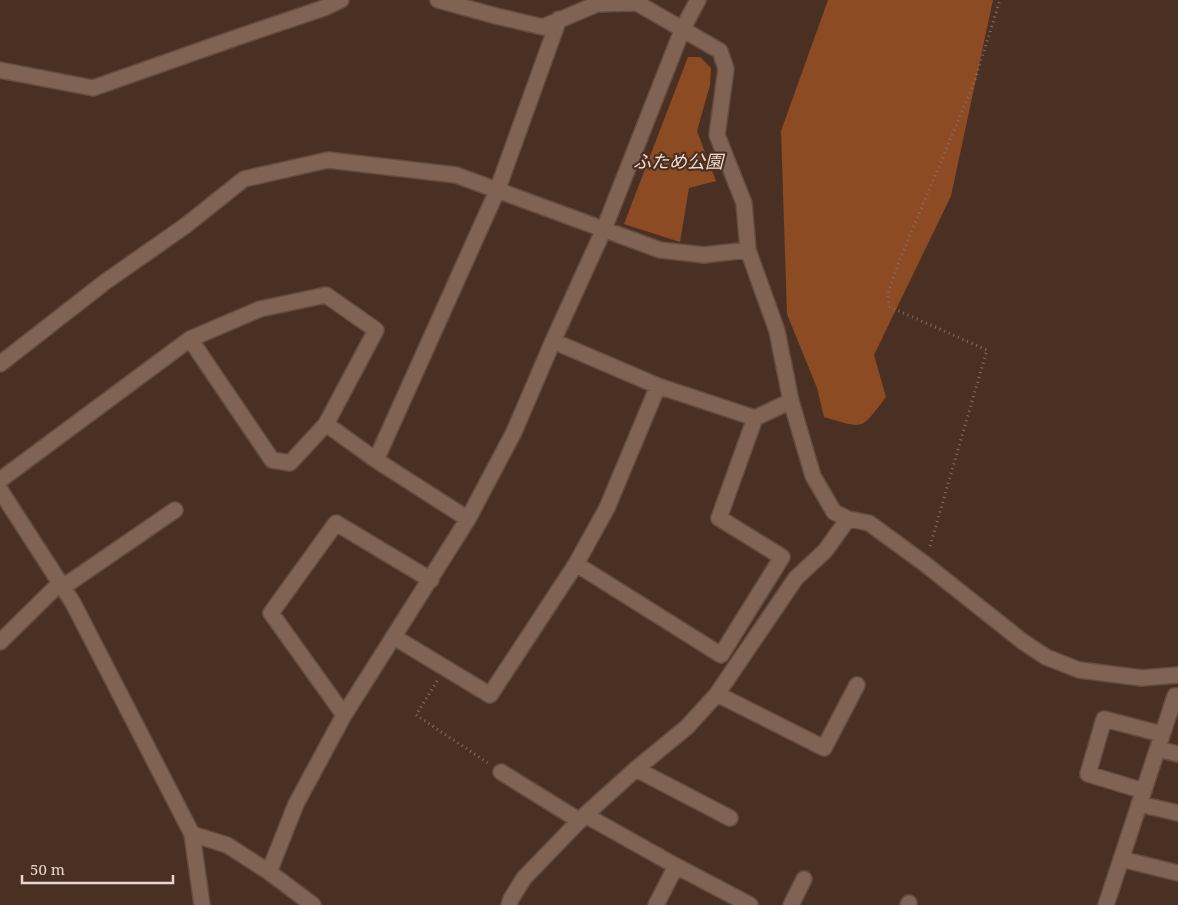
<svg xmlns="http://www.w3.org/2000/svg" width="1178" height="905" font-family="'Noto Serif','Noto Sans JP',serif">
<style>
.green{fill:#8d4b24}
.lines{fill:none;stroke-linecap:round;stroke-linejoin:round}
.minor-casing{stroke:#634c40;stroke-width:18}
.path{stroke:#856f63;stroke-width:3;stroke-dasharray:1 4;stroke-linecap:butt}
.minor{stroke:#816354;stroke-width:15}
.labels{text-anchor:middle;stroke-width:4.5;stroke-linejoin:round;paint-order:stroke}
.park-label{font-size:18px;font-style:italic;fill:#f3dbcf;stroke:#4a3022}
</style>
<rect width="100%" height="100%" fill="#4a3022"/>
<path class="green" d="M828 0H993L951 196 874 355 886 397C860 431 865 429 824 417L817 388 787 314 781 131Z
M688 57H700L711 68 710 85 697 131 716 181 689 188 680 242 624 224Z"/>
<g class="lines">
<defs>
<path id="minor" d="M438 0 496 16 543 27 597 4 637 3 720 51 726 69 717 135 744 203 748 250 777 331 791 401 813 476 834 512 848 519 869 523 925 564 1022 641 1046 657 1079 670 1142 678 1178 675
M0 70 93 88 241 36 324 8 341 0
M553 341 658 386 755 418 791 401
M0 364 105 282 185 226 244 179 328 160 456 175 660 250 704 255 748 250
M326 424 376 460 468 519
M376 460 497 191 559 19
M0 480 190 339 260 309 326 295 376 330 326 424 290 463 272 460 190 339
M0 490 73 603 192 834 202 905
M576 564 721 655 782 557 719 518 755 418
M63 587 175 510
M394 637 490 695 576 564 607 508 658 386
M0 642 61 582
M717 694 824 748 857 685
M344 715 271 613 336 523 431 580
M1158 749 1178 754
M636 769 730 818
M501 772 580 821
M1144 791 1088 774 1104 719 1162 734
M1139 804 1178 813
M585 815 676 866 750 905
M192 834 227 845 269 872 313 905
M1121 859 1178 873
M269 872 296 804 344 715 468 519 514 432 553 341 604 229 683 28 698 0
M509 905 511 899 524 878 585 815 636 769 687 727 717 694 796 578 825 551 848 519
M656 905 676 866
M791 905 804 879
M908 905 909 903
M1106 905 1175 696H1178"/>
</defs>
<use href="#minor" class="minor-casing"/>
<path class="path" d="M930 546 987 350 890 307 888 299 889 290 900 259 974 83 1000 0
M437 681 416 715 488 763"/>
<use href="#minor" class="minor"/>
</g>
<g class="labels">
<g class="park-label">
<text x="678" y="168">ふため公園</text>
</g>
</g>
<path d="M22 875v8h151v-8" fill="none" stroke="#e7d6cd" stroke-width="2.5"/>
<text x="30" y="875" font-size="15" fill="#e7d6cd" stroke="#4a3022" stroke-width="4" paint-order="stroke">50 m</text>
</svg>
